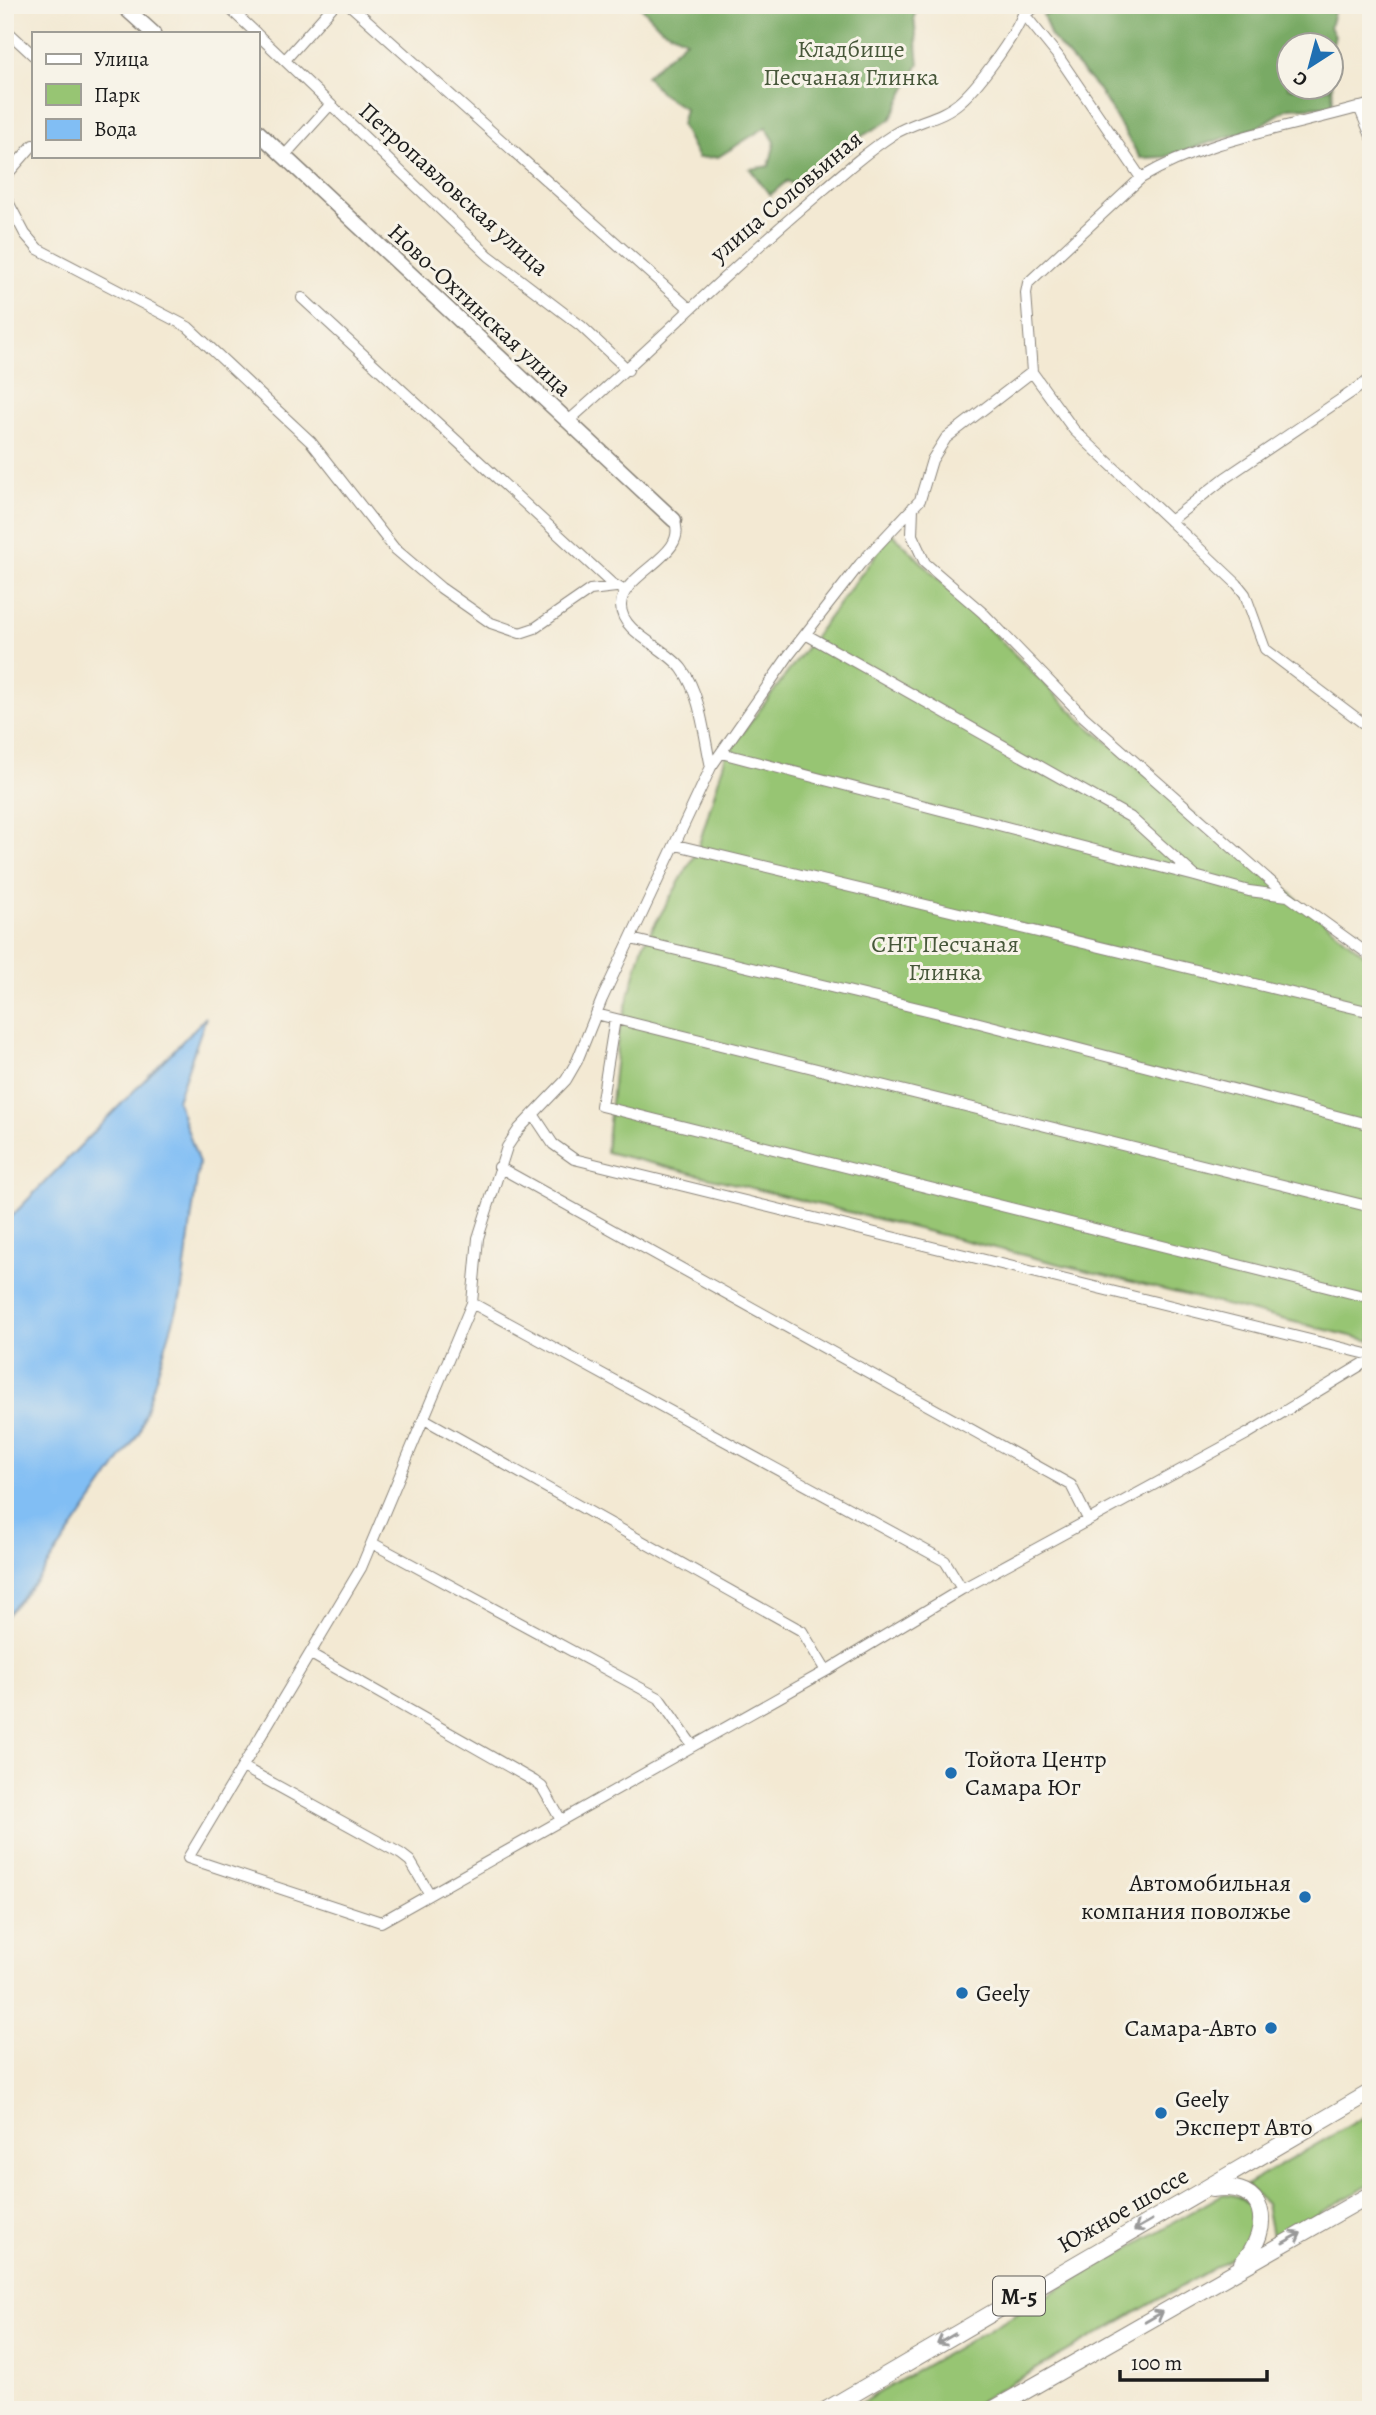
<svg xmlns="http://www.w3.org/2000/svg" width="1376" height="2415" font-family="Alegreya,serif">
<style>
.green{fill:#97c573;stroke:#5a7048;stroke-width:2}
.forest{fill:#79aa65;stroke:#4a6340;stroke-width:2;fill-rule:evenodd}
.water{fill:#81bef4;stroke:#4e6d88;stroke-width:2}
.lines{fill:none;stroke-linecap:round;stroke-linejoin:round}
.street-casing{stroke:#888278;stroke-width:12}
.secondary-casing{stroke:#888278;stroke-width:17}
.primary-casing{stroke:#888278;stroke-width:18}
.street{stroke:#fff;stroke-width:10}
.secondary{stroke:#fff;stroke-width:14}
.primary{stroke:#fff;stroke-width:16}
.oneway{stroke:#999}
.poi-dot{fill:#1f6fb2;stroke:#f7f3e8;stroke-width:2.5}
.labels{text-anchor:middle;stroke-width:6;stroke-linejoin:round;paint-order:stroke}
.shield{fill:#f7f3e8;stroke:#5e5c59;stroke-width:2}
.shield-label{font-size:23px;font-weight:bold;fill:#1c1c1c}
.park-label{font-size:24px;fill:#47573a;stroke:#f7f3e8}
.street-label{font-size:24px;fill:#1c1c1c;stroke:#f7f3e8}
.poi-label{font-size:24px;fill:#1c1c1c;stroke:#f7f3e8;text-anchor:start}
</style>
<rect width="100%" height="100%" fill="#f7f3e8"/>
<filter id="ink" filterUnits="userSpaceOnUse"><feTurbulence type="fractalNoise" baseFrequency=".0143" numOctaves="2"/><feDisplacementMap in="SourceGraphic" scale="14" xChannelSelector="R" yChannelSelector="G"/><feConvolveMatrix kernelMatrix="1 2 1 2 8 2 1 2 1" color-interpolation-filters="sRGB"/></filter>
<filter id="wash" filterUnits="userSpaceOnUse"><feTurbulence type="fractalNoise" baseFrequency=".00686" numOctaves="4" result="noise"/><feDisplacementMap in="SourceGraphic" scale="28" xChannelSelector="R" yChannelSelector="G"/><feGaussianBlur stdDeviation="1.57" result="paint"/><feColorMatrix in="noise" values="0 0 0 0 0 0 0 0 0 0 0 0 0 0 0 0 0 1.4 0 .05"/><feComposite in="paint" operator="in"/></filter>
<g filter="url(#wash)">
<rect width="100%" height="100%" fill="#f3e9d3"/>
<path class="green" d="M892 533 1082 721 1371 960V1341L606 1152 618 1035 643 945 697 851 726 755Z
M1371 2113V2184L1277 2237 1272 2236 1266 2204 1246 2185Z
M1223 2194C1245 2194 1253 2207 1257 2227L1242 2252 964 2410H849Z"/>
<path class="forest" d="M639 5H918L914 17 919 64 890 120 857 139 850 152 827 163 801 189 787 181 770 195 750 169 769 166 775 142 766 127 718 157 698 158 681 125 685 109 662 94 646 76 686 40 661 28Z
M1079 5H1336L1330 27 1335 36 1331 50 1333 106 1289 108 1256 128 1165 157 1140 158 1099 90 1051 37 1043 15ZM1288 46H1330V88H1288Z"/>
<path class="water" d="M206 1017 177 1100 199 1163 181 1296 139 1433 38 1579 5 1617V1223Z"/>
</g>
<g filter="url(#ink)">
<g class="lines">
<defs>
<path id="street" d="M226 5 256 33
M350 5 690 309
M1024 14 1058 56 1141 178
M1024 14 1039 5
M5 29 33 55
M257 34 489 256 581 326 628 370
M285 60 334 5
M1371 104C1295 127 1210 137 1141 178L1028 283 1026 293 1032 372 1074 430 1237 584 1245 594 1265 649 1371 729
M1359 107 1371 136
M284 156 330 105
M5 177 33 145
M5 196 25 234 38 249 188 327 311 442 394 548 441 588 491 623 520 633 535 628 590 590 616 587
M302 298 611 583 625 591
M1032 372 946 438 932 460 920 500 860 564 789 655 711 767 602 999 577 1061 566 1080 519 1129 507 1147 478 1238 472 1303 361 1568 188 1858 381 1922 826 1671 962 1589 1247 1434 1371 1359
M567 422C649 351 724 274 807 204 835 180 863 154 894 134 915 121 943 118 961 101 978 86 1024 26 1025 5
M913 507 912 535 925 563 983 613 1084 717 1286 895
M674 520C691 556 620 573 621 606 621 633 666 647 682 669 701 695 704 736 711 767
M1170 521 1225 478 1371 379
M807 635 1130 817 1195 876 1249 891 1288 896 1371 956
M721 753 1195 876
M676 845 1371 1012
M631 939 964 1019 1371 1125
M596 1014 1371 1207
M615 1019 601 1106 1371 1298
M533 1114 553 1144 574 1159 1371 1355
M499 1167 1071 1485 1088 1519
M472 1303 945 1561 962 1589
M426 1420 802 1631 826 1671
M372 1543 659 1698 692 1745
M311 1654 534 1781 542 1787 561 1820
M243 1767 401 1854 410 1861 429 1893"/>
<path id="secondary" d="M122 5 153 33
M257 131 674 520"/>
<path id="primary" d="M1212 2189C1267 2180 1274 2228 1242 2263
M826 2410 1371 2092
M992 2410 1371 2194"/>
</defs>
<use href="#street" class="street-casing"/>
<use href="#secondary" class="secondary-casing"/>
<use href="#primary" class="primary-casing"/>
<use href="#street" class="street"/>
<use href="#secondary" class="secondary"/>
<use href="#primary" class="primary"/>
</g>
<defs><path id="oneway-shaft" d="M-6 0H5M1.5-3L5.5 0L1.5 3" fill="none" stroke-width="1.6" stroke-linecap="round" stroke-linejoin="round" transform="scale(1.75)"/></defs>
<g class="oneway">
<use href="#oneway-shaft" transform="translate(1143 2225) rotate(150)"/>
<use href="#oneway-shaft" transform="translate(1292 2238) rotate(-29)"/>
<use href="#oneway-shaft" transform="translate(1154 2317) rotate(-30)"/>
<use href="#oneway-shaft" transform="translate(946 2339) rotate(150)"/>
</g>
</g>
<g class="poi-dot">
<circle cx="951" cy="1773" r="7"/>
<circle cx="1305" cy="1897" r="7"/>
<circle cx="962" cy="1993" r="7"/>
<circle cx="1271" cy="2028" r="7"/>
<circle cx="1161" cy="2113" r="7"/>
</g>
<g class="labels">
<rect class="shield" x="993" y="2276.5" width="52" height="39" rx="5"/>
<g class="shield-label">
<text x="1019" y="2304">М-5</text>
</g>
<g class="park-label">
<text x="851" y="57">Кладбище<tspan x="851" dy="28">Песчаная Глинка</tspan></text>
<text x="945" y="952">СНТ Песчаная<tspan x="945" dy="28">Глинка</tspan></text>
</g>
<g class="street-label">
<text transform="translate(454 189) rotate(42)" y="8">Петропавловская улица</text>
<text transform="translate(786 196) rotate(-40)" y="8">улица Соловьиная</text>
<text transform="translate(480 310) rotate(43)" y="8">Ново-Охтинская улица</text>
<text transform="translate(1123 2210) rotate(-30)" y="8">Южное шоссе</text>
</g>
<g class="poi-label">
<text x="965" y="1767">Тойота Центр<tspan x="965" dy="28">Самара Юг</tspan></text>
<text x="1291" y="1891" text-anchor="end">Автомобильная<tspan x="1291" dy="28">компания поволжье</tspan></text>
<text x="976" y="2001">Geely</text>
<text x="1257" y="2036" text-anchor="end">Самара-Авто</text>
<text x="1175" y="2107">Geely<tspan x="1175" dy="28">Эксперт Авто</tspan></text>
</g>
</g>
<rect width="1376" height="2415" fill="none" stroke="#f7f3e8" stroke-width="28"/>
<rect x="32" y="32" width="228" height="126" fill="#f7f3e8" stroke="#9f9d96" stroke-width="2"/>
<rect x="46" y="54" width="35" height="10" fill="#ffffff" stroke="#9f9d96" stroke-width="2"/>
<text x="94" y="66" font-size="21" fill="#1c1c1c">Улица</text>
<rect x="46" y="84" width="35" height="21" fill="#97c573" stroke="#9f9d96" stroke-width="2"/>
<text x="94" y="102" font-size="21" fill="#1c1c1c">Парк</text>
<rect x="46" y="119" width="35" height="21" fill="#81bef4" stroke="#9f9d96" stroke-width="2"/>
<text x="94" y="136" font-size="21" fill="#1c1c1c">Вода</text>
<g transform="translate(1310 66) rotate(216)"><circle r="33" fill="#f7f3e8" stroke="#9f9d96" stroke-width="2"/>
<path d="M0-5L12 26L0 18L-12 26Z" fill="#1f6fb2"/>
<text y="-10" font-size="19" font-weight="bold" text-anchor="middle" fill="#1c1c1c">С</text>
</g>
<path d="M1120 2370v10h147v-10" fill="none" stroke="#1c1c1c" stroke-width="3.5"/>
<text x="1131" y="2370" font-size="21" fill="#1c1c1c" stroke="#f7f3e8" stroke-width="5" paint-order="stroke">100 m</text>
</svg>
